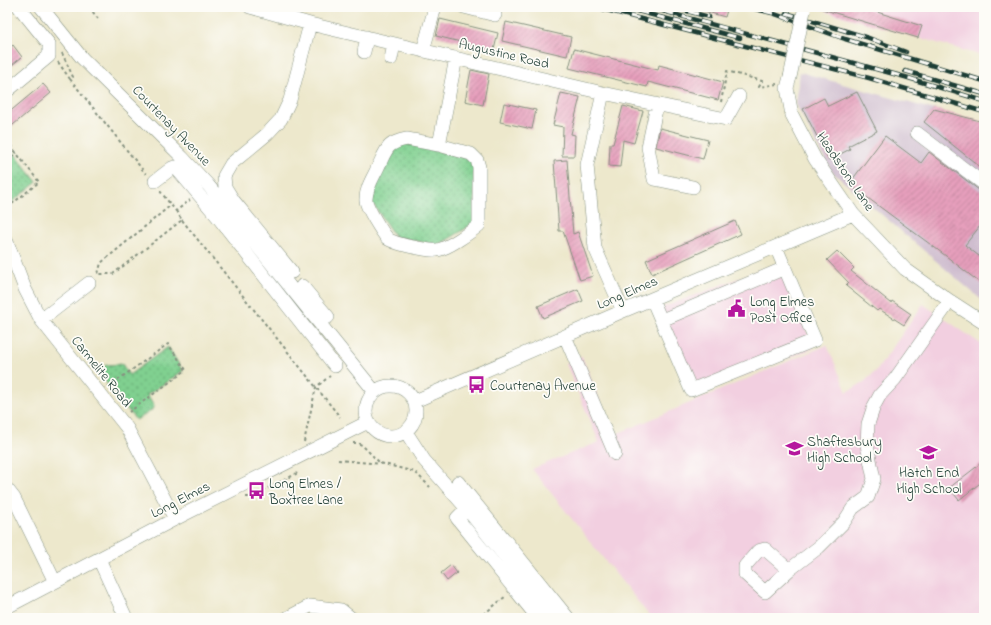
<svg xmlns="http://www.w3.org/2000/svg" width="991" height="625" font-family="'Indie Flower',sans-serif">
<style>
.built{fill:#f2cfe0}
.industrial{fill:#cfbdcf}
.grass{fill:url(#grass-dots);stroke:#508662}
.building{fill:url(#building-hatch)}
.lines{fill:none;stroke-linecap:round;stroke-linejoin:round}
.minor-casing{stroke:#869280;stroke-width:14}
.path{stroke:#869280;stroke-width:2;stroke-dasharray:3 3;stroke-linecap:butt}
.minor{stroke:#fff;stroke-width:13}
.rail-casing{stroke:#1f3d34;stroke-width:4.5}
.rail{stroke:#fdfcf7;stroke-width:3;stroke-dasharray:9;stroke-linecap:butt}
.minor-bridge-casing{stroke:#869280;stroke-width:14;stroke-linecap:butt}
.minor-bridge{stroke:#fff;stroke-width:13}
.labels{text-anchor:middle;stroke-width:3.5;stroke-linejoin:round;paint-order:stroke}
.street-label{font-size:14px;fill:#1f3d34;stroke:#fdfcf7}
.poi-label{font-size:14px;fill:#1f3d34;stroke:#fdfcf7;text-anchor:start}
</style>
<defs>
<pattern id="grass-dots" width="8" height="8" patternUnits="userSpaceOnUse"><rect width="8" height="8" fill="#80d090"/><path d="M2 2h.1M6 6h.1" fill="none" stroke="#68aa76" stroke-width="1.8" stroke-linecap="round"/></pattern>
<pattern id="building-hatch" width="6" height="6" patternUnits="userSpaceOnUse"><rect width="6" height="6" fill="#e69fbc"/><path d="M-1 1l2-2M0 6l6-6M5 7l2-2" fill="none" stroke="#ba839a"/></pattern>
</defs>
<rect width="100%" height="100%" fill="#fdfcf7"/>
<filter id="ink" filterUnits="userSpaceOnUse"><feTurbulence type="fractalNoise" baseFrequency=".025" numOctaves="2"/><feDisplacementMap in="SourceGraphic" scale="8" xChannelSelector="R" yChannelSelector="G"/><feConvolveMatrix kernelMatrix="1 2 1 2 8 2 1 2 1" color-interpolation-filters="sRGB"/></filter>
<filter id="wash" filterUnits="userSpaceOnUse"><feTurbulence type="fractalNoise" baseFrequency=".012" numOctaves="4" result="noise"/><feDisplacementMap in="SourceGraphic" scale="16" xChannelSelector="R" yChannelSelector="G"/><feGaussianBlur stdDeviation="0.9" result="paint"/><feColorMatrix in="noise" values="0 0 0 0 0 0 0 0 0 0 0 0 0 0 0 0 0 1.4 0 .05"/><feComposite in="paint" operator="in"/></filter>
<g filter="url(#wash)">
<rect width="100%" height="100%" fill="#ede8cc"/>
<path class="built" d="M828 7H984V56L827 12Z
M778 263 814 348 690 397 656 310Z
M923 304 984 346V618H651L532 469 599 442 566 364 582 357 614 435 827 345 847 392 864 382 877 370Z"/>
<path class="industrial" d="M800 72 984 124V302L831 171 796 104Z"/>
<path class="grass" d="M399 142 473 159 476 222 439 245 395 237 369 198Z
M7 144 37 182 7 206Z
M168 347 183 371 147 395 154 406 151 411 136 420 98 372 106 365 122 364 129 375Z"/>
<g id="blocks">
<path class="building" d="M701 7H728L725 17 700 10Z
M822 7H861L922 26 918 38 822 9Z
M440 19 498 33 494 50 436 36Z
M506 22 571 37 567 56 502 41Z
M13 45 22 57 7 69V50Z
M574 49 658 70 659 65 723 82 718 100 648 82 647 87 569 68Z
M471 70 489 74 483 105 465 101Z
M43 84 51 93 7 130V114Z
M857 92 877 131 848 146 850 149 829 160 803 109 824 98 828 106Z
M561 93 580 97 571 134 575 135 574 156H562L563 127 553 125Z
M504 103 536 110 532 129 500 122Z
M623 106 643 111 634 143 623 140 620 167 609 166 610 144H613Z
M934 109 984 122V170L924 122Z
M660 128 708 140 703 159 656 147Z
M885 136 921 163 929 152 979 190 984 192V221L965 245 984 260V286L946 256 849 184Z
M567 160 573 234 578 232 593 276 580 280 563 231H559L554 161Z
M735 221 741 234 652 274 646 260Z
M837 251 854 268 851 271 891 303 892 301 911 314 904 325 879 309 877 311 846 286 849 283 827 260Z
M578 289 583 301 543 318 538 306Z
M984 461V480L959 500 949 488Z
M451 565 457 573 447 581 441 573Z"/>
</g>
</g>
<g filter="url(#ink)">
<use href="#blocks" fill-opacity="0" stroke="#869280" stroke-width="1"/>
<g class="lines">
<defs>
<path id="minor" d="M41 7 82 58 182 157 208 185 375 392
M250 7 310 24 603 93 726 119 739 96
M464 7 495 15
M423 51 435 7
M364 52 367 37
M391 59 394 44
M790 77 787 88 792 115 815 159 853 214 905 269 950 301 984 323
M7 91 49 56V44L19 7
M603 93 587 165 595 248 623 311
M657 105 648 147 654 179 693 187
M917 133 984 184
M407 139 439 145 471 154 477 160 479 167V225C471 232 447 249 437 250 429 251 393 244 387 238 382 232 367 208 366 201 365 189 374 176 378 167 387 149 386 143 407 139Z
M439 145 456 58
M155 181 172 168 175 167 177 169 217 216 335 366
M233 200 292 272
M220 213 233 200 225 187 224 176 231 164 267 134 281 119 290 100 310 24
M7 242 25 289 41 320 127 428 175 519
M302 286 312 298
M652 299 691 390 815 340 776 247
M305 305 312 298 328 317
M41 320 89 283
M662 320 785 268
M565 336 615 454
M366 411a25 25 0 1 1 50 0a25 25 0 1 1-50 0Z
M415 401 623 311 853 214
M406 432 424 460 467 509 554 618
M458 482 568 618
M7 489 14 498 55 582
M472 503 457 518 538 618
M99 559 126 618
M789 570 765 549 758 551 745 566V574L765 592 789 570 819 547 844 522 853 508 868 497 874 479 867 445 868 424 874 406 880 395 895 379 950 301
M7 607 175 519 368 422
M287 618 310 606 341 610 351 618"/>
</defs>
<use href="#minor" class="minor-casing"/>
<path class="path" d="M89 7 99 20
M58 62 70 79 73 77 62 53
M70 79 146 174
M721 102 727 71 762 81 759 87 777 84
M7 141 39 182 7 208
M7 161 17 153
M160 191 171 205
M176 211 182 220 113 274H98L101 263 171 205 176 211 190 200
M182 220 340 417
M108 387 168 344 186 370 129 412
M304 442 316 387 330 376
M353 443H357L362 445 380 463 415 472 430 487
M338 460 382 464
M246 497H250L296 474 298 470
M479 618 506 596"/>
<use href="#minor" class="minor"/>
<defs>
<path id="rail" d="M595 7 869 78 984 112
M622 7 740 38
M648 7 905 77 984 101
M672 7 709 17
M747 7 772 13 845 39 984 81
M786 13 866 37 906 52
M905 71 984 94"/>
</defs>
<use href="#rail" class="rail-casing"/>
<use href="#rail" class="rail"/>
<defs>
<path id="minor-bridge" d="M790 77 804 11"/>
</defs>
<use href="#minor-bridge" class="minor-bridge-casing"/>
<use href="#minor-bridge" class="minor-bridge"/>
</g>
</g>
<defs>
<symbol id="civic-bare" viewBox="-9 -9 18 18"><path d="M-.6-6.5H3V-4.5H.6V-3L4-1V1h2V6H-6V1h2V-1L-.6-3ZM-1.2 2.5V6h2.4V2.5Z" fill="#b5179e" stroke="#fdfcf7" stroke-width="2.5" paint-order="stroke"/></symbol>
<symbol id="bus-bare" viewBox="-9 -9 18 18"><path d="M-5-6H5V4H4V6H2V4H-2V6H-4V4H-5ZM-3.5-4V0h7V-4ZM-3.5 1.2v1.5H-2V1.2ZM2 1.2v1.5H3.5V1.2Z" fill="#b5179e" stroke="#fdfcf7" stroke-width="2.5" paint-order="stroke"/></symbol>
<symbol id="school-bare" viewBox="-9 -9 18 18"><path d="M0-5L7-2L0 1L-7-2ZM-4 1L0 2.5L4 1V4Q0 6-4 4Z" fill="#b5179e" stroke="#fdfcf7" stroke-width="2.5" paint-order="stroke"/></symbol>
</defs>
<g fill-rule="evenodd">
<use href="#civic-bare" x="724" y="296" width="25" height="25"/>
<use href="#bus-bare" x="464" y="372" width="25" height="25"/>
<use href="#school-bare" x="782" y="436" width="25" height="25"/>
<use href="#school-bare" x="916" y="440" width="25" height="25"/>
<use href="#bus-bare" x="244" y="478" width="25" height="25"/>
</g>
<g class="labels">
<g class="street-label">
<text transform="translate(504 53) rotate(13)" y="5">Augustine Road</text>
<text transform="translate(172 125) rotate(46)" y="5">Courtenay Avenue</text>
<text transform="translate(846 171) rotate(56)" y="5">Headstone Lane</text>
<text transform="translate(627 292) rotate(-23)" y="5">Long Elmes</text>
<text transform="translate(102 371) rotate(51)" y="5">Carmelite Road</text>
<text transform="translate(180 499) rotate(-27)" y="5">Long Elmes</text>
</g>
<g class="poi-label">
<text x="750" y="306">Long Elmes<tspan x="750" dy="16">Post Office</tspan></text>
<text x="490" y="390">Courtenay Avenue</text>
<text x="807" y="446">Shaftesbury<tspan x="807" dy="16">High School</tspan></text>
<text x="929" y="477" text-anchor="middle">Hatch End<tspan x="929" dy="16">High School</tspan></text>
<text x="269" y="488">Long Elmes /<tspan x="269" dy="16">Boxtree Lane</tspan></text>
</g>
</g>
<rect width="991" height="625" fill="none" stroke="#fdfcf7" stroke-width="24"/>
</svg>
